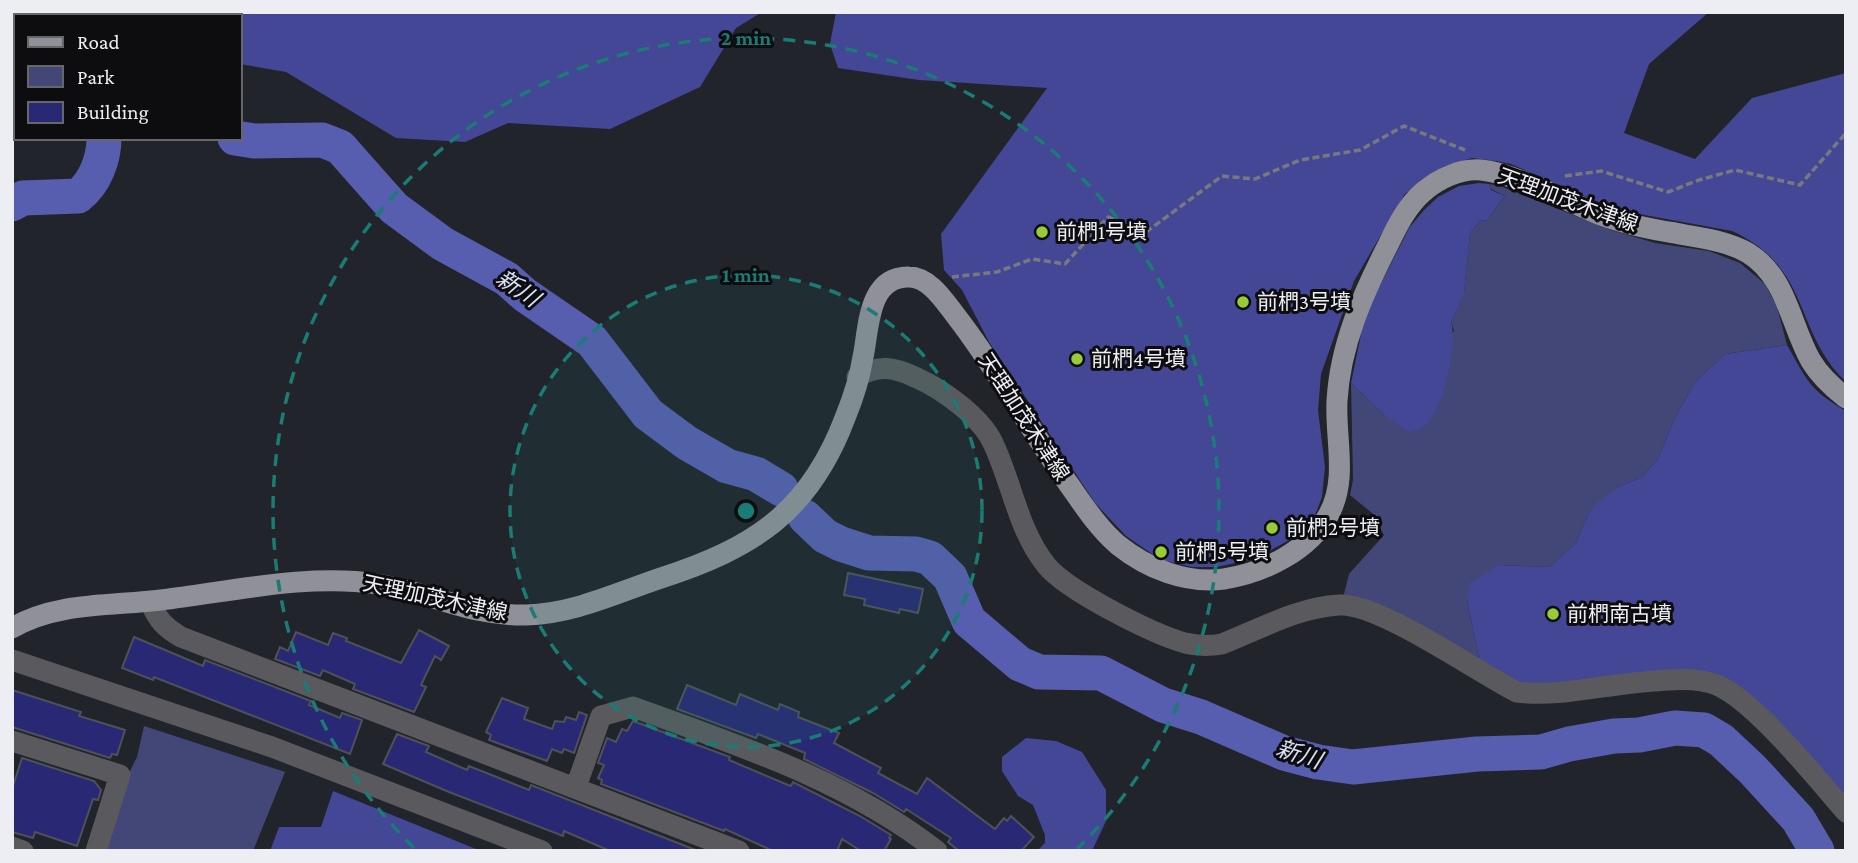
<svg xmlns="http://www.w3.org/2000/svg" width="1858" height="863" font-family="'Crimson Pro','Noto Sans JP',serif">
<style>
.green{fill:#424778}
.forest{fill:#434796}
.lines{fill:none;stroke-linecap:round;stroke-linejoin:round}
.river{stroke:#585eaf;stroke-width:35}
.building{fill:#292874;stroke:#4f5159;stroke-width:2}
.path{stroke:#78797f;stroke-width:3.5;stroke-dasharray:7 3.5;stroke-linecap:butt}
.minor{stroke:#5a5a5e;stroke-width:21}
.major{stroke:#8f9098;stroke-width:21}
.ring{fill:none;stroke:#1a7c75;stroke-width:3.5;stroke-dasharray:12 9}
.poi-dot{fill:#97cc38;stroke:#0d0d10;stroke-width:2.5}
.labels{text-anchor:middle;stroke-width:6;stroke-linejoin:round;paint-order:stroke}
.street-label{font-size:21px;fill:#edeef3;stroke:#0d0d10}
.poi-label{font-size:21px;fill:#edeef3;stroke:#0d0d10;text-anchor:start}
.water-label{font-size:23px;font-style:italic;fill:#dce0f7;stroke:#0d0d10}
.centre{fill:#1a7c75;stroke:#0d0d10;stroke-width:3.5}
.ring-label{font-size:21px;text-anchor:middle;font-weight:bold;fill:#1a7c75;stroke:#0d0d10;stroke-width:6;stroke-linejoin:round;paint-order:stroke}
</style>
<rect width="100%" height="100%" fill="#22242b"/>
<path class="green" d="M1489 184 1500 186 1611 230 1655 243 1709 251 1740 263 1765 284 1777 307 1787 345 1725 354 1694 383 1675 418 1658 459 1642 477 1618 487 1588 515 1576 543 1549 567 1498 565 1467 600 1481 668 1342 602 1349 574 1384 535 1372 513 1350 495 1353 480 1351 383 1385 416 1454 331 1451 322 1464 293 1470 233 1480 221 1487 220 1505 196 1491 189Z
M144 726 285 772 253 851H105L130 771 137 757Z"/>
<path class="forest" d="M177 12H762L736 28 700 87 610 129 508 123 465 142 396 138 286 72 240 64V16H176Z
M836 12H1709L1649 64 1624 133 1695 159 1752 98 1846 73V382C1792 330 1813 269 1732 231L1617 210 1511 164 1496 161 1472 158 1445 166 1422 179 1405 194 1354 281 1321 374 1318 410 1325 467 1322 497 1314 518 1300 534 1271 550 1244 561 1217 567H1192L1161 560 1126 536 1095 503 989 342 962 290 944 270 941 234 1047 88 919 80 838 68 830 44Z
M1479 183 1489 184 1491 190 1505 196 1487 220 1480 221 1470 233 1464 294 1451 322C1458 343 1443 413 1424 426 1420 429 1413 430 1409 432L1385 416 1351 383 1365 315 1409 228 1424 210 1438 197 1459 186Z
M1787 345C1807 380 1809 390 1846 411V803L1729 685 1537 689 1481 668 1467 600 1470 583 1498 565 1549 567 1576 543 1588 515 1597 503 1618 487 1642 477 1658 459 1675 418 1694 383 1725 354Z
M1026 738 1056 741 1082 752 1106 790V821L1092 851H1037L1045 843V835L1033 805 1018 796 1002 771V757Z
M333 791 476 849 482 851H270L279 827H321Z"/>
<g class="lines">
<path class="river" d="M235 138 254 141 322 140 340 147 394 208 443 244 507 279 525 295 592 341 648 414 687 443 727 466 756 474 781 489
M12 204 23 198 78 196C95 183 104 159 104 138
M805 517 825 536 841 544 869 553 916 554 930 558 950 577 969 621 1020 664 1039 672 1101 673 1163 705 1201 717 1284 753 1318 762 1353 767 1477 754 1541 752 1569 744 1614 736 1639 735 1675 728 1704 730 1721 740 1752 769 1798 819 1817 851"/>
</g>
<path class="building" d="M848 573 923 589 918 613 900 609 899 613 864 605 865 599 844 595Z
M419 630 449 646 441 660 435 656 421 685 426 687 414 712 353 689 355 684 323 670 320 676 275 659 280 647 288 651 296 632 328 645 333 633 347 638 346 641 401 663Z
M134 637 203 666 205 660 311 701 309 705 340 718 342 713 362 720 350 754 154 677 153 680 122 668Z
M687 685 736 705 740 694 778 710 780 704 799 712 798 717 839 733 834 743 881 768 878 773 917 794 927 778 995 829 1004 818 1007 821 1011 816 1034 837 1021 851H959L948 842 951 838 906 809 904 812 873 793 804 759 805 753 758 734 756 738 677 709Z
M12 690 81 712 79 716 125 730 117 755 112 754 110 758 12 727Z
M502 698 528 708 524 719 552 729 555 721 564 722 566 717 576 720 579 712 587 715 574 753 564 749 562 753 552 749 547 761 489 740 491 735 486 732Z
M633 721 730 757 729 760 788 785 791 786 793 782 860 816 891 835 889 838 891 839 884 851H861L842 839 837 851H773L725 829 724 831 601 784 602 780 598 778 604 765 598 763 607 738 616 742 622 729 627 731Z
M397 734 429 746 426 752 467 770 469 766 529 790 531 785 698 851H610L564 831 563 836 449 792 383 764Z
M22 758 94 781 101 790 98 800 93 799 77 846 35 832 33 838 12 832V789Z"/>
<g class="lines">
<path class="path" d="M58 16 61 12
M12 68 16 64
M1565 176 1601 171 1668 192 1699 180 1735 170 1800 185 1846 133
M952 277 997 272 1032 259 1065 264 1108 217 1146 232 1222 176 1255 179 1300 160 1360 150 1404 126 1465 150"/>
<path class="minor" d="M857 377C878 364 895 367 917 378 942 389 981 417 993 443 1012 483 1018 530 1046 565 1067 591 1153 634 1185 643 1197 646 1210 646 1222 644 1260 629 1299 607 1339 605 1378 602 1477 672 1517 692 1556 697 1594 687 1633 683 1659 681 1692 675 1717 685 1756 702 1817 779 1846 812
M150 602C158 620 164 627 181 637L739 851
M12 660 272 747 542 851
M12 741 120 775 96 851
M576 787 601 716 633 707C738 745 848 781 937 851
M12 847 23 851"/>
<path class="major" d="M12 628C56 602 112 606 161 600 229 592 309 573 377 584 430 592 469 616 526 615 573 614 616 593 661 578 753 548 809 513 845 418 852 401 860 376 863 357 869 330 867 276 909 277 930 277 945 302 956 316 998 370 1030 431 1070 486 1084 506 1099 529 1118 545 1148 569 1186 584 1224 579 1264 573 1310 550 1329 514 1348 479 1335 439 1337 401 1340 345 1363 294 1388 245 1397 226 1407 206 1423 192 1438 179 1461 168 1481 170 1515 173 1568 202 1601 215 1625 224 1649 229 1675 233 1699 238 1726 240 1748 253 1787 277 1790 324 1811 361 1820 376 1832 387 1846 398"/>
</g>
<circle cx="746" cy="511" r="236" fill="#1a7c75" fill-opacity=".12"/>
<g class="ring">
<circle cx="746" cy="511" r="236"/>
<path d="M414 848A473 473 0 1 1 1078 848"/>
</g>
<g class="poi-dot">
<circle cx="1042" cy="232" r="7"/>
<circle cx="1243" cy="302" r="7"/>
<circle cx="1077" cy="359" r="7"/>
<circle cx="1272" cy="528" r="7"/>
<circle cx="1161" cy="552" r="7"/>
<circle cx="1553" cy="614" r="7"/>
</g>
<g class="labels">
<g class="street-label">
<text transform="translate(1568 200) rotate(20)" y="7">天理加茂木津線</text>
<text transform="translate(1024 417) rotate(57)" y="7">天理加茂木津線</text>
<text transform="translate(435 598) rotate(12)" y="7">天理加茂木津線</text>
</g>
<g class="poi-label">
<text x="1056" y="239">前椚1号墳</text>
<text x="1257" y="309">前椚3号墳</text>
<text x="1091" y="366">前椚4号墳</text>
<text x="1286" y="535">前椚2号墳</text>
<text x="1175" y="559">前椚5号墳</text>
<text x="1567" y="621">前椚南古墳</text>
</g>
<g class="water-label">
<text transform="translate(518 288) rotate(34)" y="8">新川</text>
<text transform="translate(1299 754) rotate(18)" y="8">新川</text>
</g>
</g>
<circle cx="746" cy="511" r="10" class="centre"/>
<g class="ring-label">
<text x="746" y="45">2 min</text>
<text x="746" y="282">1 min</text>
</g>
<rect width="1858" height="863" fill="none" stroke="#edeef3" stroke-width="28"/>
<rect x="14" y="14" width="228" height="126" fill="#0d0d10" stroke="#67676b" stroke-width="2"/>
<rect x="28" y="37" width="35" height="10" fill="#8f9098" stroke="#67676b" stroke-width="2"/>
<text x="77" y="49" font-size="21" fill="#edeef3">Road</text>
<rect x="28" y="66" width="35" height="21" fill="#424778" stroke="#67676b" stroke-width="2"/>
<text x="77" y="84" font-size="21" fill="#edeef3">Park</text>
<rect x="28" y="102" width="35" height="21" fill="#292874" stroke="#67676b" stroke-width="2"/>
<text x="77" y="119" font-size="21" fill="#edeef3">Building</text>
</svg>
